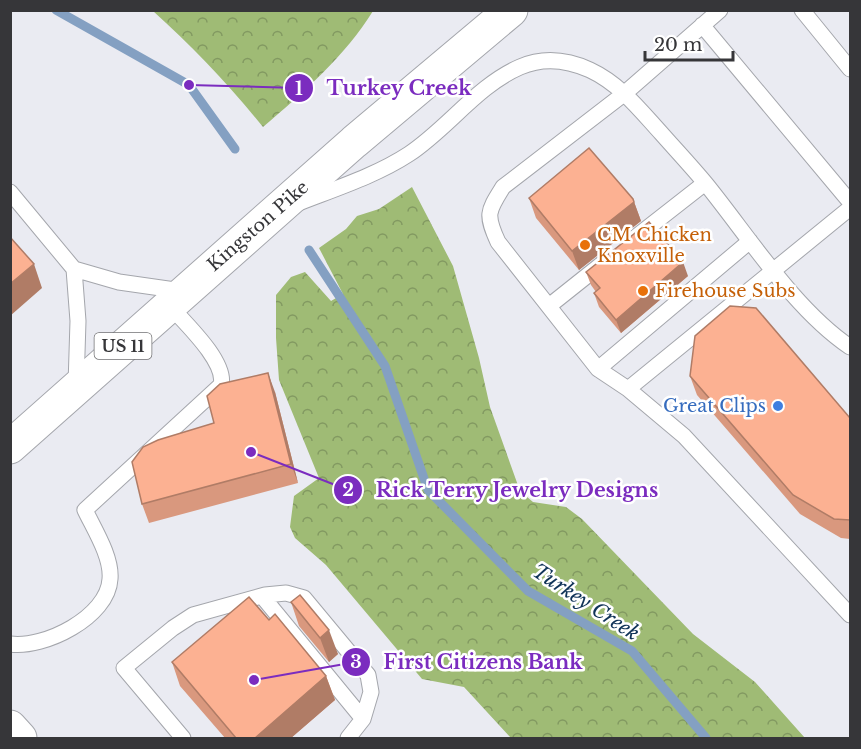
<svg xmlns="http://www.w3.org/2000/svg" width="861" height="749" font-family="'Libre Baskerville',serif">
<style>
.forest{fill:url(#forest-crowns)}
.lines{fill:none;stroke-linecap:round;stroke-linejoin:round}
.stream{stroke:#84a0c2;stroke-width:9}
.lane-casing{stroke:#a4a6ac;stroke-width:17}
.secondary-casing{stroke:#a4a6ac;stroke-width:35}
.primary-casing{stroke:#a4a6ac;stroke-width:35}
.lane{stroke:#fff;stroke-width:15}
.secondary{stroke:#fff;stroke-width:33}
.primary{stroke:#fff;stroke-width:33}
.wall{fill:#d9987e}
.shaded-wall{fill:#b07c66}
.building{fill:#fcb192;stroke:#b07c66;stroke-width:1.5}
.food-dot{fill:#e8710a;stroke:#fff;stroke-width:2}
.shop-dot{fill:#3f7fe0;stroke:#fff;stroke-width:2}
.labels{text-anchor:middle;stroke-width:5;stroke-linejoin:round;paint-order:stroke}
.shield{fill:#fff;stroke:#727274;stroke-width:1.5}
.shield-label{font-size:16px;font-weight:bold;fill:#363639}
.street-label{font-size:18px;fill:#363639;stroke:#fff}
.food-label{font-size:18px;fill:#c56008;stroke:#fff;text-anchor:start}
.shop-label{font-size:18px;fill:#366cbe;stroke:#fff;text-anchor:end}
.water-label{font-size:20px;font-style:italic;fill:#103358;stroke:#fff}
.leader{fill:none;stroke:#7b2cbf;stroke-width:2}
.callout-dot{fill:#7b2cbf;stroke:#fff;stroke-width:2}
.mark-label{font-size:18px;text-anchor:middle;font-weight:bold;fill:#fff}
.callout-label{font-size:20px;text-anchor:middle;font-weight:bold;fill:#7b2cbf;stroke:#fff;stroke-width:5;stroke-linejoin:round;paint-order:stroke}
</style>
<defs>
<pattern id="forest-crowns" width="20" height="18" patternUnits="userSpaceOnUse" patternTransform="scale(1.5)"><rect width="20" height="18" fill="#9fbb75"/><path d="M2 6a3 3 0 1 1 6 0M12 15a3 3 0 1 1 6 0" fill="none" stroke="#829961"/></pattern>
</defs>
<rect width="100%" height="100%" fill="#eaebf2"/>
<path class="forest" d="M153 11H373C345 56 304 92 263 127 229 85 193 47 153 11Z
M412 187 453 266 479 358 490 407 520 491 533 502 566 507 582 519 693 634 755 682 805 738H511L464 687 422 679 326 565 295 538 290 527 294 496 319 478 279 380 276 338V295L291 277 305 272 331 301 343 294 319 248 346 229 357 216 379 209Z"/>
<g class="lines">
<path class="stream" d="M56 10 189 85 235 149
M309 250 385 366 428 490 528 591 632 651 706 738"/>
<defs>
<path id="lane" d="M720 10 625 93 503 187C488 211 485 214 498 242L598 369 628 389 684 436 850 615
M802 10 850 69
M702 25 850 202
M10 192 74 269 78 321 76 385
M301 202C337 188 377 175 409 154 447 129 478 85 520 67 543 57 568 60 590 70 620 84 640 110 661 133 676 150 692 167 706 184 749 237 794 309 850 347
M636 237 705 183
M74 269 119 282 182 291
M549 306 603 263
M598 369 750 241
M628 389 850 208
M262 596 363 719
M10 644C44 649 108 617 110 579 112 557 94 529 85 510L221 385C227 362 185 323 169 305
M183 738 124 668 173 628 193 615 265 595 286 593 304 598 368 675 371 692 363 719 348 738"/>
<path id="secondary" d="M10 727 20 738"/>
<path id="primary" d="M10 447 354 142 511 10"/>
</defs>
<use href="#lane" class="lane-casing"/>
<use href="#secondary" class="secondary-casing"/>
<use href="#primary" class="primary-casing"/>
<use href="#lane" class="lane"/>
<use href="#secondary" class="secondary"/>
<use href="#primary" class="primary"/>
</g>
<path class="wall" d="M529 198 633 199 641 221 579 270 536 218Z
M586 272 688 276 621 333 599 307 594 293 596 292 591 285Z
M690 376 850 418V539L841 538 800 514 697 395Z
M275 392 298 483 149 523 142 504 214 423Z
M291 602 338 654 329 662 299 626Z
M269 620 326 676 335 700 291 738H225L180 686 172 662Z"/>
<path class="shaded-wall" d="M633 199 641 221 579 270 572 251Z
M683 262 688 276 621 333 616 320Z
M34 264 42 288 10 316V284Z
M268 373 275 392 298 483 291 464Z
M329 630 338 654 329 662 320 638Z
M326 676 335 700 291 738H255Z"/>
<path class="building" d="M589 148 633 199 634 202 572 251 529 198Z
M649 222 683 262 616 320 594 293 600 288 586 272Z
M10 237 34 264 10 284Z
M730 306 756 308 850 418V520L834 519 793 495 690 376 695 336Z
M268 373 291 464 142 504 132 462 143 447 158 440 214 423 207 396 220 384Z
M300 595 329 630 320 638 291 602Z
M249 597 269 620 275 614 326 676 255 738H236L172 662Z"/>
<g class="food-dot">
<circle cx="585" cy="245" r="6"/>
<circle cx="643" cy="291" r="6"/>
</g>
<circle class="shop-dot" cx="778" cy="406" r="6"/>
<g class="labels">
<rect class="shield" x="94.5" y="333" width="57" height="26" rx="4.5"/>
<g class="shield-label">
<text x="123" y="352">US 11</text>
</g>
<g class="street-label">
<text transform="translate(258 226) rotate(-41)" y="6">Kingston Pike</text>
</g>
<g class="food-label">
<text x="597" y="241">CM Chicken<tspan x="597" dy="21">Knoxville</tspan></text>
<text x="655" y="297">Firehouse Subs</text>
</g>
<g class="shop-label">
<text x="766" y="412">Great Clips</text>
</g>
<g class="water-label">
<text transform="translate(586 602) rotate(33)" y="7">Turkey Creek</text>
</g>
</g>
<path class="leader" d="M189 85L299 88M251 452L348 490M254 680L356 662"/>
<g class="callout-dot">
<circle cx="189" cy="85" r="6"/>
<circle cx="251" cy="452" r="6"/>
<circle cx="254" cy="680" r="6"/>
<circle cx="299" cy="88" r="15"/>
<circle cx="348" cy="490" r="15"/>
<circle cx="356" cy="662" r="15"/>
</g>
<g class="mark-label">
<text x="299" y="95">1</text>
<text x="348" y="496">2</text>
<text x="356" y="668">3</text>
</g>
<g class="callout-label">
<text x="399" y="95">Turkey Creek</text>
<text x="517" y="497">Rick Terry Jewelry Designs</text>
<text x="483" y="669">First Citizens Bank</text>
</g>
<rect width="861" height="749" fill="none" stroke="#363639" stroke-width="24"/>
<path d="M645 51v9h88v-9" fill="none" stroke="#363639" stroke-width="3"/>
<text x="654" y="51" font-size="18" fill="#363639" stroke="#ffffff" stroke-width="4.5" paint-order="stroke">20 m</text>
</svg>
